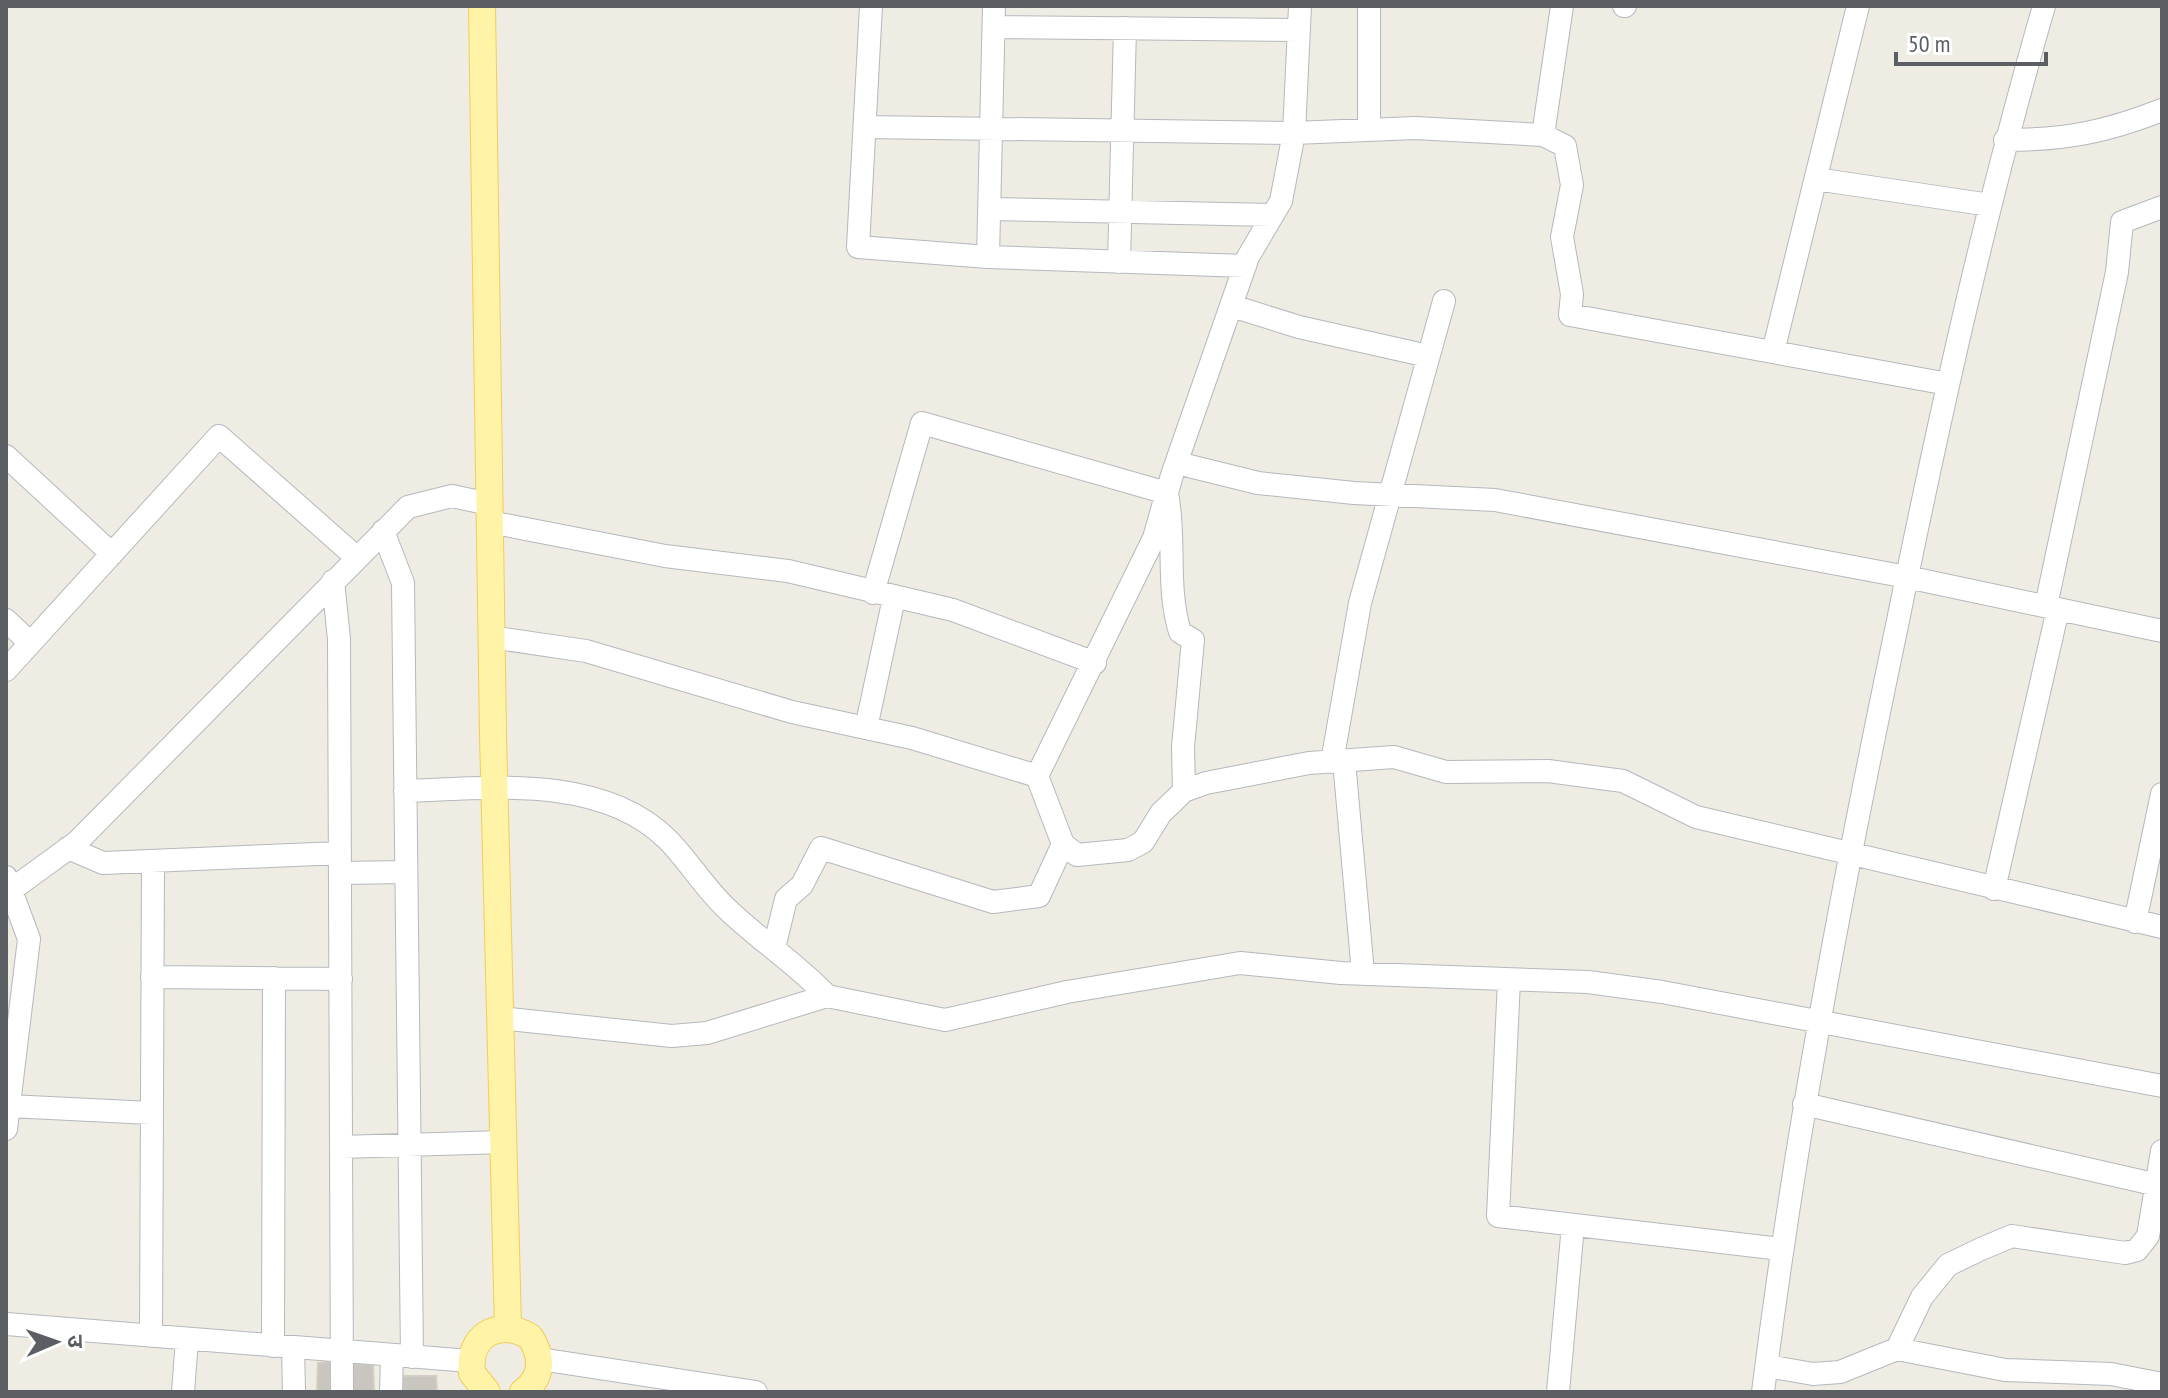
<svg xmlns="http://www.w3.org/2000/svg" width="2168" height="1398" font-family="'PT Sans Narrow','Noto Sans Devanagari',sans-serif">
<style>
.building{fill:#c9c6c0;stroke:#d3cec1;stroke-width:2}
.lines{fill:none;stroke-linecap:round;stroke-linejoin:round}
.minor-casing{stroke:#b5b8bd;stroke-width:24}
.major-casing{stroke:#f4cd55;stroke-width:28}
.minor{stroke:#fff;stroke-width:22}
.major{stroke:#fff3a7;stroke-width:26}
</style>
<rect width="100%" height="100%" fill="#eeece3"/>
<path class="building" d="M331 1362 330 1392H317L318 1363Z
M350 1364 373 1365 374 1392H350Z
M403 1376H436L437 1392H403Z"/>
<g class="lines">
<defs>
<path id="minor" d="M871 6 858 247 988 257 1245 266
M1624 6H1625
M994 27 1299 30
M865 127 1294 133 1415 128 1543 135 1562 6
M1369 130V6
M1543 135 1565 146 1572 185 1562 237 1572 294 1570 315 1948 384
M2005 140C2065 140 2106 132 2162 110
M1816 179 1990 205
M990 209 1272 215
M988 257 994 6
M1119 262 1125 28
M1232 306 1299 327 1428 356
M1773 352 1858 6
M6 456 112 554
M1177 463 1258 483 1354 493 1495 500 1907 577 2162 631
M490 522 665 556 788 571 953 610 1095 663
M383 531 403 583 412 1357
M333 581 339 639 342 1392
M873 593 922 423 1167 493C1176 539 1166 587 1180 632L1193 640 1183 747 1184 791
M2046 606 2117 272 2122 222 2162 207
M6 620 30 643
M491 637 586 651 792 712 912 738 1037 776 1063 844 1077 855 1128 850 1143 842 1161 813 1184 791 1206 783 1309 763 1394 757 1446 772 1548 771 1623 781 1696 817 2162 927
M6 670 219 436 356 557
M866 728 894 598
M1344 761 1363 973
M1332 762 1360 603 1444 301
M1037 776 1154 538 1172 475 1248 257 1281 201 1294 133 1300 6
M405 791C490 788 601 774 667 839 688 860 704 887 726 908 759 940 796 963 827 996
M68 848 103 863 340 853
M340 873 405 872
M6 877 29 939 6 1129
M1994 889 2058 609
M11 890 77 842 408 507 452 496 489 504
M2135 922 2162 794
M774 948 786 899 802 885 821 848 993 902 1039 896 1063 844
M152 977 341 979
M1509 980 1498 1216 1781 1249
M500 1018 672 1036 707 1033 827 996 945 1020 1067 992 1240 963 1341 973 1588 982 1662 992 2162 1086
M1804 1104 2162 1186
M9 1106 151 1113
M341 1147 503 1142
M6 1324 470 1361
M151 1336 153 861
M273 1346 274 978
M293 1347 294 1392
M1897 1349 1922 1297 1948 1265 1981 1249 2012 1236 2125 1253 2137 1250 2148 1236 2162 1151
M540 1359 756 1392
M1767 1366 1813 1374 1840 1372 1897 1349 2005 1370 2111 1374 2162 1384
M183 1392 187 1339
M391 1392 392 1355
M1558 1392 1573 1225
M1763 1392C1795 1136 1842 888 1895 635 1938 424 1984 213 2044 6"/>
<path id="major" d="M482 6 493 735 508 1327
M487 1392 472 1373C467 1336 499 1317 530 1337 543 1356 543 1378 523 1392"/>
</defs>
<use href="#minor" class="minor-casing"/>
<use href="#major" class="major-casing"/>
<use href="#minor" class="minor"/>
<use href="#major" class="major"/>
</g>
<rect width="2168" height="1398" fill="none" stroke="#5b5f64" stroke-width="16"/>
<g transform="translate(56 1342) rotate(88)" stroke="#ffffff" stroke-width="6" paint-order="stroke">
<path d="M0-6L14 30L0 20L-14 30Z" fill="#5b5f64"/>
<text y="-12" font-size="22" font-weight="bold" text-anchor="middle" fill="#5b5f64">उ</text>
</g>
<path d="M1896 52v12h150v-12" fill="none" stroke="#5b5f64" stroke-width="4"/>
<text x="1908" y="52" font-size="24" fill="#5b5f64" stroke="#ffffff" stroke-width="6" paint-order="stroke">50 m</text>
</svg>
